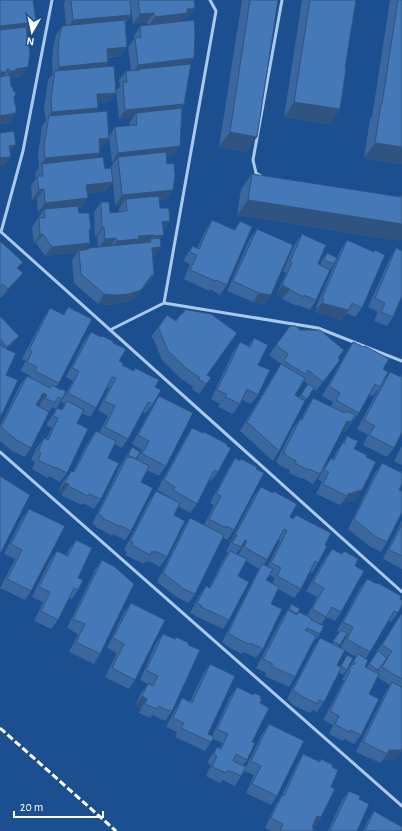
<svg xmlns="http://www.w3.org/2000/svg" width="402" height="831" font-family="'Alegreya Sans',sans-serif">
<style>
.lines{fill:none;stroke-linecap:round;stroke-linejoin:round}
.service{stroke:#a9c9ee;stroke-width:3}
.rail{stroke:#fff;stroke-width:3;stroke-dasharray:7 3;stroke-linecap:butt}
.wall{fill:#3a679d;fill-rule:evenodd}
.shaded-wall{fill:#305480}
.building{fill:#4478b7;stroke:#305480}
</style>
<rect width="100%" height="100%" fill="#1b4f8f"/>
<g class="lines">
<path class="service" d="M261 176 256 173 253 160 282 0
M0 231 402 592
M1 232 23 151 52 0
M164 303 216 11 210 0
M110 330 164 303 318 328 402 361
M0 452 402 806"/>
<path class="rail" d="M0 728 116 831"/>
</g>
<path class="wall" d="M0 0 36 22 30 32H27L22 77 10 78 11 87 14 98 16 113 10 123 0 124Z
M65 0H130L131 15 125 24 127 47 120 56 108 58V62L105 67 116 93 109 102 98 103V108L95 112 109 136 115 127 130 125 129 123 133 118 119 119 116 91 120 86 119 80 126 71 131 70 128 47 134 39V36L140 26 148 25 147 22 133 24 130 0H194L195 8 188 17 184 18 181 21 190 64 184 104 181 108 173 156H166L167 199 159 200 160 208 170 221 163 230 160 240 161 247 154 256H152L154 275 148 285H146L134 299 122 303 110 305 98 304 74 283 72 260 77 253 45 256 36 243 34 244 32 227 42 212H38L37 199 32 200 31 186 36 178 35 173 39 168 38 154 42 126 46 121 44 108 48 80 53 74 52 63 53 48 56 35 62 26H66L64 4ZM109 137 112 162H114L111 167V168L105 169 97 158 100 148H102L109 138ZM113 182 115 205 122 204 119 209V212L110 213 101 202 94 212 95 237H97L98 248H89L88 250H85L90 243 89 231 91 229 79 213 78 208H81L88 198 87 193 106 191Z
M242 0H278L257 137 246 152 219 147Z
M302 0H356L345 68 340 109 330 124 284 117Z
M390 0H402V164L364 158 370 119 372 117Z
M252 174 399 197 401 195V241L237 215 241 189Z
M212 220 234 230 240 221 227 285 220 295 210 289 209 291 184 279 190 264 183 261 192 246 197 249 206 229Z
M257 229 271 295 264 304 253 302 227 291 250 238Z
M302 234 318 264 316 300 310 310 298 305 297 306 282 299 283 298 276 295 286 273 283 271 295 244Z
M347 240 362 308 355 317 347 313 342 319 341 320 315 312 317 308 316 307 341 249Z
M0 241 18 269 23 273 16 282 1 298 0 297Z
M396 248 393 317 387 326 374 321 378 312 368 307 390 258Z
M327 253 334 264 330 270 320 265 323 258Z
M68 307 59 383 56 387 62 399 56 409 52 407 49 412 31 448 25 457 12 451 0 441V426L20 385 27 376 30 378 31 376 20 371 26 361 22 359 44 317 50 308 63 315ZM38 403 40 404 39 407 36 405Z
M181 314 207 375 211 378 199 394 192 389 193 387 180 378 162 360 153 338 151 337 167 315 176 321Z
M0 316 19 336 15 341 7 349 6 375 2 414 0 417Z
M290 326 338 358 333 369 316 391 313 389 303 404 279 451 273 461 240 431 275 373 281 364 269 355ZM304 381 310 386 308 384 299 397 295 395Z
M91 332 113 343 119 361 122 365 133 370 135 368 155 387 153 404 146 413 142 412 128 439 122 448 114 444 108 458 101 499 94 509 83 503 82 505 62 496V494L58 492 64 480 71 471 73 472 85 447 96 431 99 433 108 416 98 410 109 388 107 387 96 408 90 417 82 413 77 423 67 473 60 482 49 476 48 478 32 469 35 462 31 460 37 447 44 438 46 439 52 428 46 425 51 417 57 408 61 409 65 404 61 402 73 381 66 377 84 341Z
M254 338 258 365V395L251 404 242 400 240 404 233 414 218 407 220 404 211 399 233 352 240 342 248 346Z
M353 342 383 369 380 387 373 396 369 394 359 413 352 422 345 432 342 431 320 474 313 484 303 478 302 479 289 473 290 470 279 465V464L276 462 293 428 300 419H301L307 407 313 398 331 407 333 402 322 396 347 351Z
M390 372 400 377 402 374 394 448 387 457 363 445 368 435 357 429 383 381Z
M159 396 166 466 159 476 147 470 141 482 131 531 125 540 113 534 112 536 96 527V526L92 524 120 466 129 452 132 447 136 459 137 460 142 450 132 444 153 405Z
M192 428 203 433 204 432 218 472 211 481 209 480 197 504 190 513 178 506 174 515 167 557 160 567 149 561 148 562 146 561 144 564 125 555 127 552 124 550 149 501 156 491 168 497V496L157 490 186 437Z
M347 436 354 449 366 457 356 500 342 503 340 505 316 494 322 482 318 479 324 467 331 458 333 459 336 452Z
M402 446V465L394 461Z
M235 458 234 530 227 540 223 537 195 594 189 603 178 598 157 582 184 527 190 518 204 525 214 505 210 503 229 467Z
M382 463 401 472 402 470V484L399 490 402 491V512L387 542 381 552 369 546 348 529 375 473Z
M261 487 290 517 325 545 318 563 312 573 310 571 301 589 294 598 278 589 271 604 263 649 256 658 244 652 242 654 230 648 222 642 256 574 259 569 246 561 238 576 229 620 223 629 195 616V615L190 613 199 596 206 586 209 588 223 560 228 553 226 552 230 544H229L254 496ZM278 539 280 541 267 567 264 565 267 560ZM240 549 241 550 238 555 236 554ZM270 575 275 578 272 583 266 580Z
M29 509 31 591 25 600 0 588 15 559 4 554 22 518Z
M402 520V569L383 559Z
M76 540 78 590 72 599 69 598 58 620 51 629 34 621 43 602 32 597 50 560 57 551 66 556 69 549Z
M332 549 355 566 341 612 335 621 326 617 321 625 320 634 313 643 295 677 289 687 265 676 266 673 256 668 281 620 291 604 300 609 297 615 299 612 307 616 317 597 306 591 325 558Z
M102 560 100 654 94 664 69 652 78 634 67 628 95 570Z
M367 579 377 584 378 583 400 599 398 613 391 622 388 620 370 652 366 658 365 667 366 668 376 654H375L401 614 402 615V751L396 759 383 760 380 763 356 752 386 691 390 685 377 677 369 694 361 735 354 744 344 739 343 741 329 734 333 725 323 720 344 680H342L351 664 356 657 344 650 337 665 340 667 347 655V670L343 675 339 672 324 702 317 712 313 710 310 713 293 705 287 699 314 647 320 638 332 644 339 632 337 631 360 588ZM345 636H347L340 648 338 647ZM385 660 377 673H376Z
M131 603 135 680 129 689 105 677 117 653 107 648 124 612Z
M163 634 175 639 176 637 172 711 165 721 163 719 162 720 153 715 150 718 139 713 141 708 135 706 141 693 148 684 150 685 140 680 156 643Z
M210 664 208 734 212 736 230 697 237 687 260 698V703L252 742 247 760 243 765 241 776 235 786 222 780 220 783 206 776 211 765 207 763 211 756 217 747 220 748 222 743 213 739 205 751 175 737 177 732 166 727 176 708 182 698 190 702 203 674Z
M269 724 277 796 271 805 246 793 254 775 244 771 262 734Z
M303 754 319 761 321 759 332 767 331 787 321 817 315 827 313 826 312 831H272L265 828 276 804 282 795 297 764Z
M349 791 357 831H328L342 800Z
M374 811 402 831H363L368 820Z"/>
<path class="shaded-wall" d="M195 8 188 17 184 18 181 22 148 26 155 17 187 9Z
M154 13 147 22 133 24 140 14Z
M131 15 125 24 66 29 73 20Z
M36 22 30 32 0 35V26Z
M127 47 120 56 100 58 107 49Z
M194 58 187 68 140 70V69L136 74H132L138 65Z
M108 62 102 71 55 74 59 67Z
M28 67 22 77 10 78 9 80 3 81 10 71 15 69Z
M7 69H9L0 81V73Z
M116 93 109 102 90 104 97 94Z
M294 102 340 109 330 124 284 117Z
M184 104 178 113H136L133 118 119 119 125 110Z
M98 108 91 118 48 117 52 112Z
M16 113 10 123 0 124V116Z
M230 132 257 137 246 152 219 147Z
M109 138 102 148 92 149 99 139Z
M375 143 402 147V164L364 158Z
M16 145 9 154V146Z
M180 146 173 156 118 162V157L114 162H112L118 153Z
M100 153 94 162 42 164 39 168 45 158Z
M11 157 4 166H0V158Z
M113 182 106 191 80 194 86 185Z
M44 189 37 199 32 200 39 190Z
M173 190 167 199 126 204V199L122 204 115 205 122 195Z
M88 198 81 208 44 212V209L42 212H38L45 203Z
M248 200 402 224V240L401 241 237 215Z
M170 221 163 230 155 231 162 222Z
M104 227 97 237H95L102 228Z
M40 234H43L36 243 34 244Z
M154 235 147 244 110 250 117 241 138 236Z
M164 235 157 245 151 242V241L154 236Z
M116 238 110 248 98 249 105 239Z
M90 243 84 252 79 251 77 253 45 256 52 247Z
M161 247 154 256 145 257 152 248Z
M23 273 16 282 1 298 8 289Z
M152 275H154L148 285H146L134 299 122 303 110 305 98 304 104 294Z
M282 285 290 289 283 298 276 295Z
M259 293 271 295 264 304 253 302Z
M322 303 349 310 342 319 341 320 315 312Z
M19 336 15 341 4 352 7 347Z
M43 393 47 395 40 404 36 402Z
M347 421 351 422 345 432 340 430Z
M65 483 69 484 62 494 58 492Z
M362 490 356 500 342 503 348 494Z
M235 535H237L230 544H229Z
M245 540 247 541 241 550 240 549Z
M142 696 147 699 141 708 135 706Z
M389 750H402V751L396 759 383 760Z
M317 816 321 817 315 827 311 825Z"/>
<path class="building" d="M0 0H33L36 22 0 26Z
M71 0H130L131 15 73 20Z
M138 0H194L195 8 187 9V13L155 17 154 13 140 14Z
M250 0H278L257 137 230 132Z
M310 0H356L345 68 346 69 340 109 294 102Z
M398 0H402V147L375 143 381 104H382Z
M125 20 127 47 107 49 108 62 59 67 58 54 59 39 62 26Z
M194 20 195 32 194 58 138 65 135 38 141 37 140 26Z
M26 27 30 54 28 67 15 69 16 71H10L9 69H7V72H1L0 70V30Z
M191 64 184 104 125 110 123 82H127L126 71 140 70V69Z
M114 66 116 93 97 94 98 108 52 112 51 98 55 71Z
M10 75 11 87H13V91H15L16 96H14L15 105H16V113L0 116 1 119H0V77Z
M182 108 180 146 118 153 115 127 137 125 136 113Z
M107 111 109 138 99 139 100 153 45 158 44 145 49 116Z
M0 131V133L14 131 16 145 9 146 11 157 0 158Z
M166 152 167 164 174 163 175 175 173 190 122 195 118 157Z
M103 157 105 169 111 168 113 182 86 185 88 198 45 203 44 189 39 190 37 176H43L42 164Z
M252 174 401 197V195H402V224L248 200Z
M159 196 160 208H167L168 209H169L170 221 162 222 164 235 154 236V235L138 236 139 239 117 241 116 238 105 239 104 227 102 228 101 202H109L110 213 127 211 126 199Z
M78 206 79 213H89L91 229H89L90 243 52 247 43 234H40L39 218H45L44 209Z
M212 220 235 230 240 221 252 227 227 285 216 280 215 281 190 270 197 255 190 252 192 246 199 249Z
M257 229 293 245 271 295 259 293 233 281Z
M302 234 326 245 318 264 330 270 316 300 304 295V297L289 290 290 289 282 285 292 263 290 262Z
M160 238 161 247 152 248 154 275H152L141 290 129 294 117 295 104 294 81 274 79 251 89 249V248L151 242 150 239Z
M347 240 374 252 375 250 385 255 362 308 352 303 349 310 348 309V310L322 303 324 299 322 298Z
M0 241 23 262 17 268 23 273 8 289 3 284 0 287Z
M396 248 402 251V296L393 317 381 312 385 303 375 298Z
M327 253 337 258 334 264 324 260Z
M68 307 92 319 59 383 35 371 37 367 27 362 32 351 29 350 50 308 64 315Z
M186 309 188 310 211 314 237 333 207 375 211 378 206 384 198 379 200 378 187 369 168 351 159 329 158 328 167 315 176 321 181 314H182Z
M0 316 19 336 7 347 0 339Z
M290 326H296L300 330H320L344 350 338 358 340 360 323 382 308 370 305 374 284 361 288 354 276 345Z
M91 332 101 337 102 336 113 341V343L126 349 119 361 123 363 122 365 134 371 135 368 159 380 155 387 161 390 153 404 148 402 128 439 105 427 115 406 104 401 116 378 112 377 96 408 68 393 79 371 72 368Z
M254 338 268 345 258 365 270 370 258 395 247 389 240 404 225 397 227 394 217 390 240 342 250 347Z
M353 342 364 347 365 346 389 359 383 369 388 372 380 387 375 384 359 413 336 400 340 393 329 386Z
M0 344 2 345V347L4 348 5 346 7 347 6 349 16 353 6 375 18 380 2 414H0Z
M281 364 305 378 295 395 305 401 279 451 247 422Z
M390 372 401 377 402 375V432L394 448 369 435 375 426 364 420Z
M27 376 50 388 52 385 61 390V389L66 391 62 399 58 397 55 403 45 398 47 395 43 393 36 405 49 412 31 448 18 441 1 427Z
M308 384 314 388 307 399 301 395Z
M159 396 193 413 166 466 142 454 149 441 138 435Z
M313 398 345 413 346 411 355 415 351 422 347 421 320 474 309 469 308 470 295 463 296 461 285 455 286 454 283 453 300 419 302 420Z
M67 401 84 410 77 423 88 429 67 473 55 467V468L38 460 41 453 38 451 44 438 48 440 58 418 53 416 57 408 62 410Z
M192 428 203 433 204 432 227 444V446L231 448 218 472 214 470 197 504 173 490 175 487 164 480Z
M96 431 116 441 108 458 119 463 101 499 89 494 88 496 68 486 69 484 65 483 71 471 74 472 92 438Z
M347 436 358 441 354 449 367 455 366 457 376 462 362 490 348 494 347 496 323 484 329 472 324 470 331 458 334 460 342 443 344 444Z
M132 447 140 452 136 459 128 455Z
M127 457 131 458 132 457 149 466 141 482 153 488 131 531 119 525V526L102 518 103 517 98 514Z
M235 458 240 461 241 459 257 467 256 469 264 473 234 530 226 526V528L209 519 221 496 216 494Z
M382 463 402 473V484L399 490 402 491V512L387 542 376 537 354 519Z
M0 476 30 495 0 554Z
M261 487 273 493V491L297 504 290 517 293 519 296 515 331 533 325 545 327 546 318 563 315 561 301 589 277 576 281 568 271 563 287 531 284 529 267 560 244 547 247 541 245 540 241 547 232 543 237 535H235Z
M156 491 180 503 174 515 185 521 167 557 155 551V553L152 551 150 555 132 545 133 542 130 541Z
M29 509 65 526 31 591 7 579 22 550 11 544Z
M190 518 224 535 195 594 184 589 163 573Z
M402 524V556L389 550Z
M76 540 92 548 78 578 83 580 78 590 74 588 58 620 41 611 50 592 39 587 57 551 68 556Z
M332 549 342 554 344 551 358 559 355 566 364 571 341 612 332 607 326 617 312 609 324 588 313 582Z
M230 551 247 559 238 576 249 582 229 620 201 607 202 606 197 603 206 586 210 588Z
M102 560 115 567 134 584 100 654 76 642 85 624 73 619Z
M262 564 273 569 266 580 279 587 271 604 282 609 263 649 250 643 249 644 236 638 228 633Z
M367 579 377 584 378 583 401 596 400 599 402 600V605L398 613 394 611 370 652 347 639 353 627 343 622Z
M131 603 165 620 135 680 112 668 124 644 113 638Z
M291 604 300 609 297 614 289 609Z
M288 610 297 615 299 612 311 618V620L324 626 320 634 307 628 305 630 316 636 295 677 271 666 273 664 263 659Z
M401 614 402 615V679L382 667 392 651 382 645Z
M341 630 347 633 340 645 333 641Z
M163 634 175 639 176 637 189 643 188 645 200 650 172 711 169 710V711L159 706 157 709 145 704 147 699 142 696 148 684 153 686 158 676 146 670Z
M320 638 345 650 337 665 341 668 324 702 319 700 317 704 300 695 293 690Z
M378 651 387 658 378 670 369 664Z
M358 654 368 660 365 667 379 674 369 694 379 699 361 735 350 730 349 732 335 724 339 716 330 711 350 671 349 670 352 664 354 665 355 663 353 662Z
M347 655 353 658 347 670 341 666Z
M210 664 235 676 208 734 214 737 211 742 181 728 184 723 173 718 182 698 192 703Z
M392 682 402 687V750H389L387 754 363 742Z
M237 687 253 695 254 693 261 696 260 698 262 699 260 703 269 708 252 742 255 743 247 760 236 754 233 761 246 767 241 776 228 770 227 773 212 767 217 756 214 754 217 747 221 749 228 734 217 729Z
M269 724 304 741 277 796 252 784 261 766 251 761Z
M303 754 320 762 321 759 333 765 332 767 338 770 331 787 335 789 321 817 317 816 312 827 314 828 312 831H280L283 824 271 818 282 795 284 796Z
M349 791 360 796 359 799 369 804 357 831H330Z
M374 811 402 827V831H365Z"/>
<g transform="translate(32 32) rotate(189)" stroke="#1b4f8f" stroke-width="3" paint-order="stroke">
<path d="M0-3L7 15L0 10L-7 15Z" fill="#ffffff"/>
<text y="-6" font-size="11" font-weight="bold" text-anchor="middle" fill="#ffffff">N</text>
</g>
<path d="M14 811v6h89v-6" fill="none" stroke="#ffffff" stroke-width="2"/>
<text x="20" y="811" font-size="12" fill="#ffffff" stroke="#1b4f8f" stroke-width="3" paint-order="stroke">20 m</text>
</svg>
